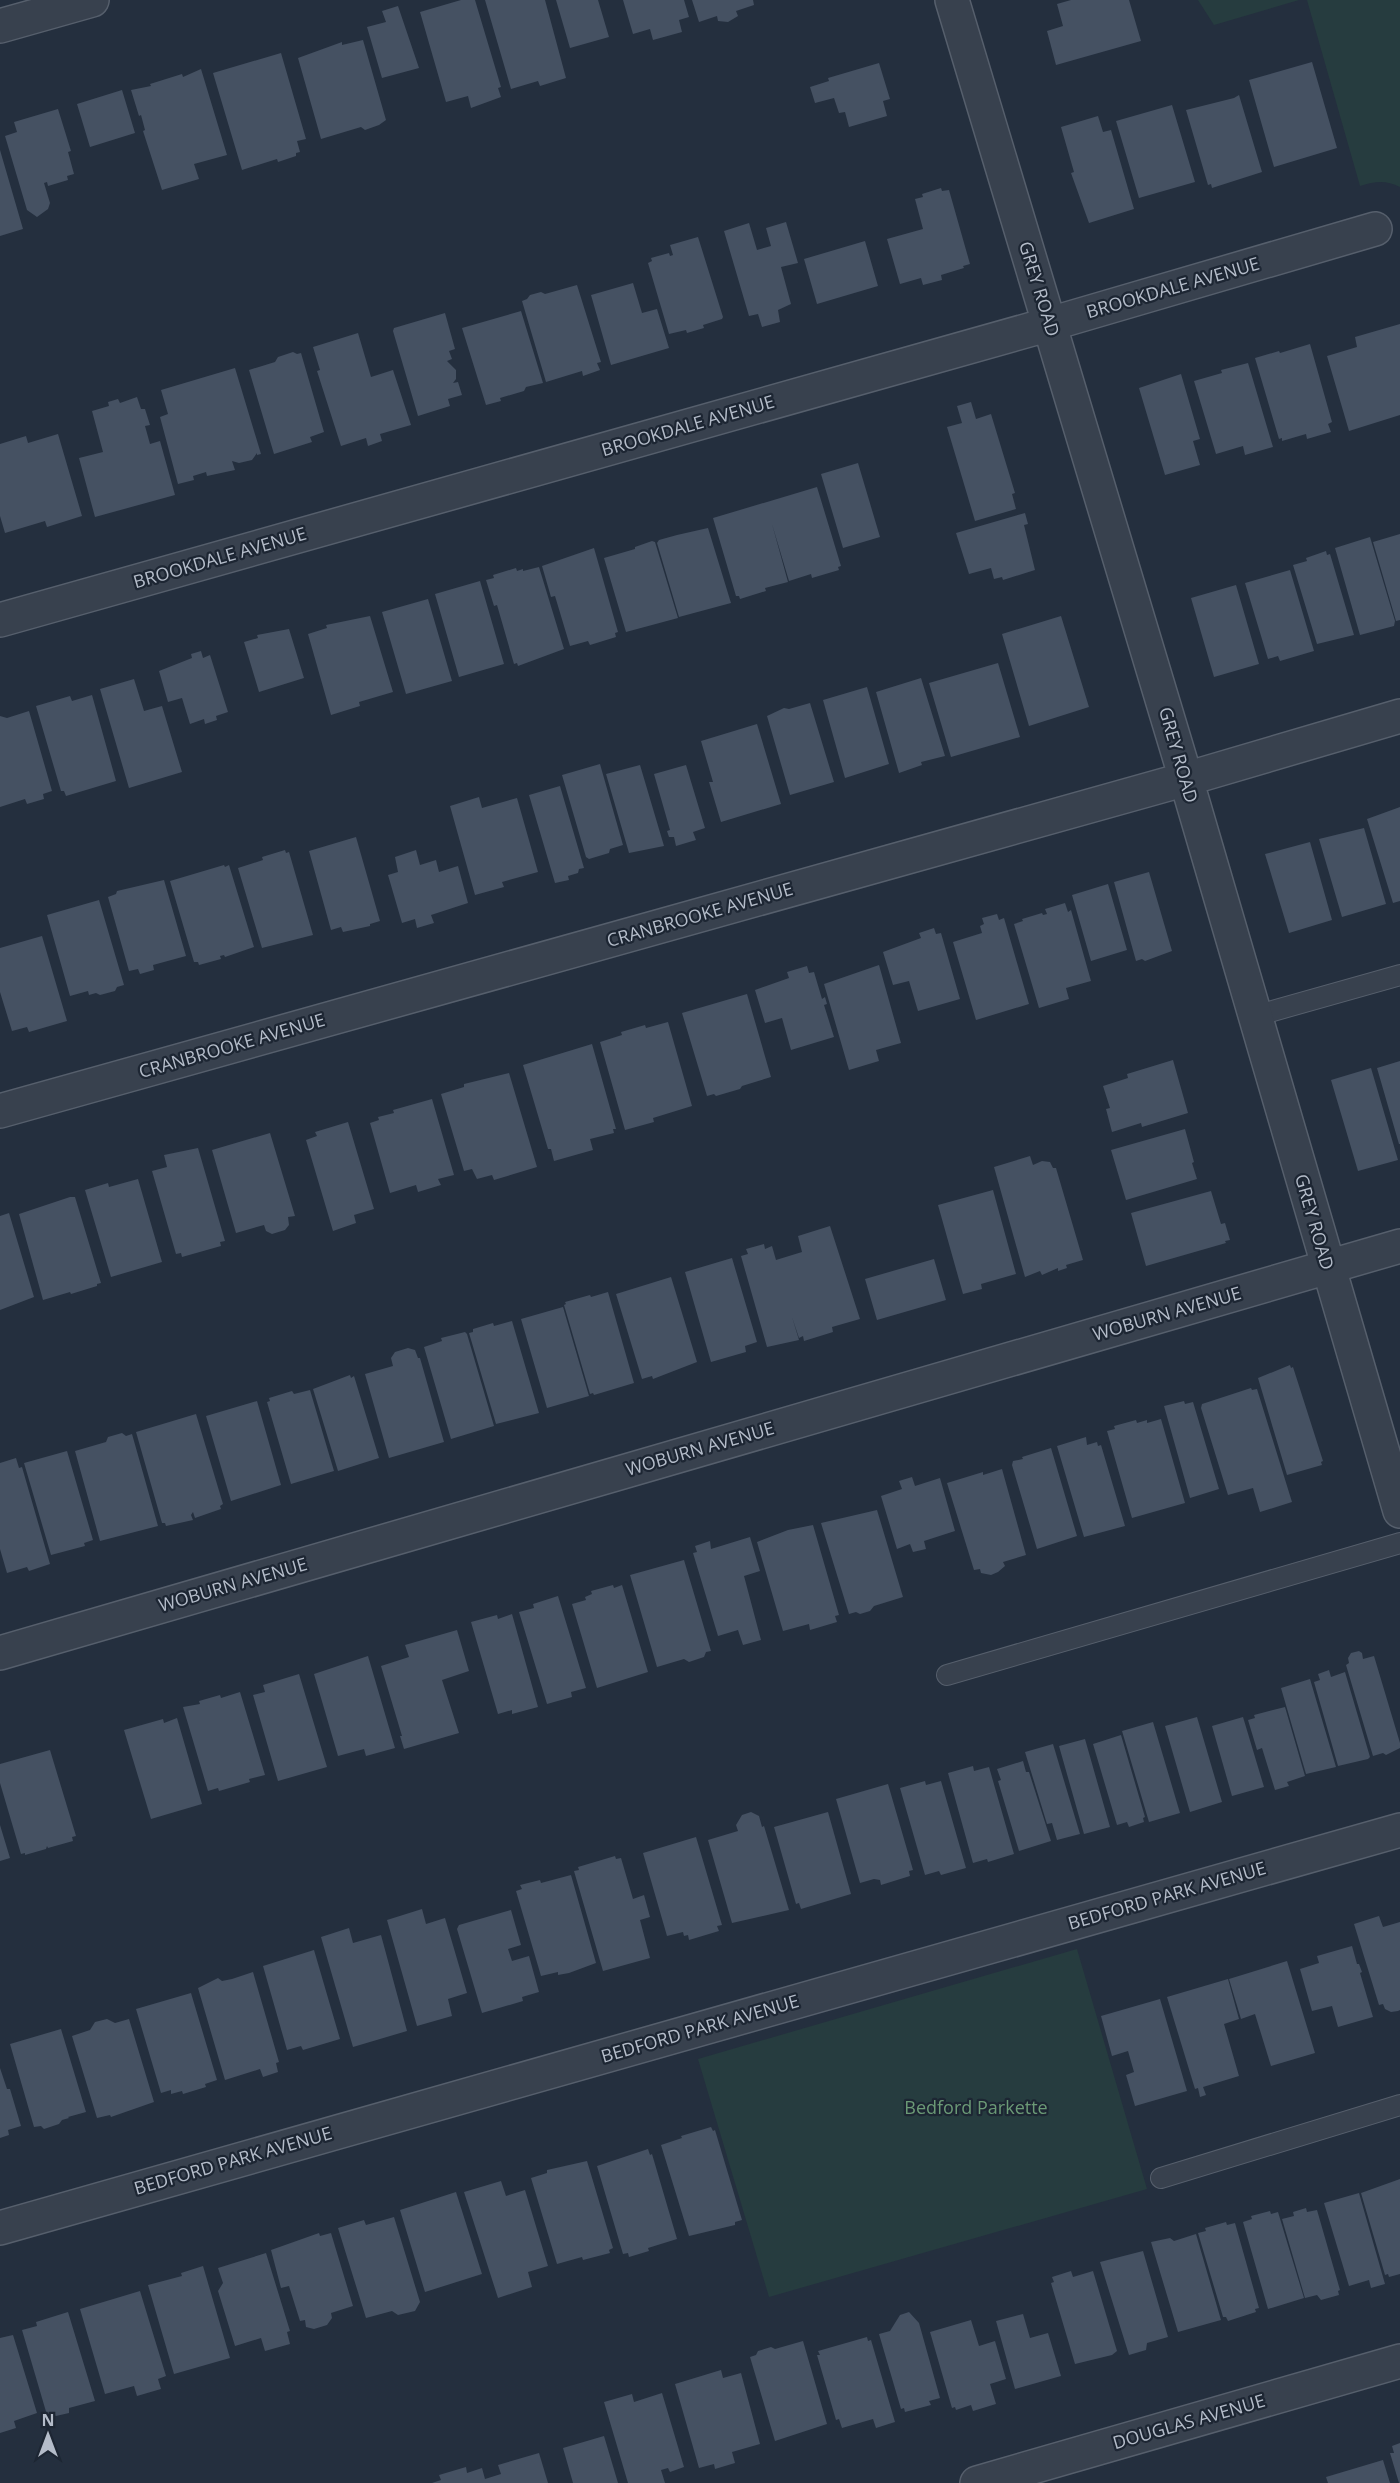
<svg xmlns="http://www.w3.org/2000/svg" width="1400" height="2483" font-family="'Open Sans',sans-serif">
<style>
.green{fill:#263c3f}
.building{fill:#455162}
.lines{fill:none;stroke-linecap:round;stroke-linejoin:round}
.service-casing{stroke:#565f6c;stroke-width:22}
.minor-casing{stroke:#565f6c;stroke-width:36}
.service{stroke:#38414e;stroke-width:20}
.minor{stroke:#38414e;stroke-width:33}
.labels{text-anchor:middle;stroke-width:4.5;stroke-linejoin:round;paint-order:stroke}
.street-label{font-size:18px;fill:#b4bcc9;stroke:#1d2633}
.park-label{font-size:18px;fill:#6b9a76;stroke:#1d2633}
</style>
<rect width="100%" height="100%" fill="#242f3e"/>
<path class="green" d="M1198 0H1299L1214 25Z
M1307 0H1400V187C1386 180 1376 181 1360 186Z
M1077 1949 1147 2189 769 2297 698 2059Z"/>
<path class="building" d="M461 0H475L501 87 498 88 501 97 471 108 468 96 446 102 420 12Z
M485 0H545L566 78 540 86 538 81 511 89Z
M556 0H598L609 37 570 48Z
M623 0H684L689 17 679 20 682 32 653 40 650 29 633 34Z
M692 0H753L754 5 736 11 738 16 728 22 718 21 717 16 699 22Z
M1071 0H1129L1141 41 1056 65 1047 31 1063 26 1057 4Z
M398 6 419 68 382 78 367 27 386 22 382 11Z
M363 40 386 120 379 125 365 130 361 127 321 139 298 58 342 42V45Z
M281 53 306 139 297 141 300 152 296 153V156L278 162 277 159 242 170 213 73Z
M1312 62 1337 148 1274 167 1249 80Z
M879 63 890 99 883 101 887 116 849 127 845 112 839 113 834 98 815 103 810 87 829 81 828 78Z
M201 69 227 155 194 164 199 179 162 190 143 131 145 130 141 115 139 116 131 90 151 86 150 84 182 74 183 77Z
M122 90 135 133 90 147 77 104Z
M1239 95 1262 172 1212 188 1211 184 1208 185 1186 110 1234 98Z
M1172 105 1195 182 1139 198 1116 121Z
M58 109 71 151 68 152 74 174 67 176 68 180 48 186 47 182 44 183 50 203 48 209 37 217 27 210 5 136 17 132 14 122Z
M1098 116 1103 132 1111 130 1134 209 1089 223 1071 173 1074 172 1061 127Z
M0 150 23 229 0 236Z
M941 188 942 191 949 190 970 264 963 266 964 268 941 275 942 280 923 285 921 278 900 284 887 239 923 229 915 199 923 197 922 194Z
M786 222 798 263 781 267 791 304 778 310 780 322 762 327 758 314 749 316 724 231 749 223 757 250 771 246 766 228Z
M698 237 723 317 722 319 703 325 704 328 687 333 686 330 669 334 648 263 652 261 651 258 669 253 670 256 673 255 670 245Z
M865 241 878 286 817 304 804 259Z
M633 283 642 313 657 309 669 348 611 365 591 295Z
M577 285 601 362 597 363 600 370 583 376 582 371 546 382 522 301 527 299 530 295 541 292 545 294Z
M521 311 543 383 526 387 524 391 500 398 501 401 486 405 462 328Z
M445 313 455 349 449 351 452 359 447 361 456 370V379L453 383 458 382 462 395 448 399 450 406 418 416 393 331 394 328Z
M1400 324V415L1349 431 1327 356 1357 347 1355 337Z
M358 333 371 377 393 370 411 425 380 434 382 441 368 446 366 438 341 446 317 371 320 370 313 347Z
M1310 344 1332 422 1328 424 1331 432 1307 439 1306 434 1282 441V438L1279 439 1255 358 1279 351 1280 353Z
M293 352 297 354 301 353 324 432 310 437 312 442 274 454 249 370 275 362 278 357Z
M1248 363 1273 447 1245 455 1243 446 1216 454 1194 381 1222 373 1221 370Z
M235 368 261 454 257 455V453L252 460 239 463 232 461 235 470 207 476 206 472 193 476 194 480 178 484 160 417 168 414 161 390Z
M1181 374 1200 439 1193 441 1200 465 1165 475 1139 388Z
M137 397 141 409H145L150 425 145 426 150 444 160 441 175 495 95 517 79 458 103 452 92 411 109 406 108 402 118 399 120 403Z
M971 402 976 419 991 414 1015 493 1012 494 1016 509 975 521 947 427 962 423 957 406Z
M58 434 82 516 47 527 45 521 5 533 0 516V444L26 436 28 443Z
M858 463 880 537 843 548 821 474Z
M817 487 841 566 838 567 839 570 812 578 811 574 789 581 772 524 788 582 765 588 766 591 740 599 739 596H736L713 518Z
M1025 513 1028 524 1024 525 1035 570 1003 580 1002 577 994 579 991 568 969 574 956 533Z
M708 528 731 603 679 617 657 543 659 540 677 535Z
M1400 534V620L1396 621 1373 542Z
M1370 537 1395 621 1394 626 1360 635 1335 548Z
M652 541 655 542 678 618 626 632 604 558 635 549V547Z
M594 548 618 632 615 633 616 637 590 645 588 641 570 646 555 596 551 597 542 566Z
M1326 551 1327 555 1330 554 1354 635 1317 644 1293 565 1307 561 1306 558Z
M539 567 564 649 518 666 517 663 514 664 497 605 494 606 486 580 494 578 493 575 516 568 517 571 523 569V571Z
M1290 570 1314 651 1280 661 1278 656 1268 659 1245 583Z
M480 581 504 664 459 677 435 594Z
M1236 585 1259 664 1214 677 1191 598Z
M428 599 452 681 406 694 382 612Z
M370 616 393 692 359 702 360 706 331 715 308 634 327 628 326 625Z
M1061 616 1089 707 1029 726 1002 634Z
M289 629 304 678 259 692 244 642 258 638 257 635Z
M201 651 203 658 210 655 228 712 216 716 217 720 205 724 204 719 190 724 182 698 168 702 159 671 192 658 191 654Z
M998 663 1020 737 951 757 929 683Z
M921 678 945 756 921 762 922 765 899 773 876 692Z
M134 679 144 711 162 706 182 772 129 788 100 689Z
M867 687 889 764 845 778 823 700Z
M92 695 116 781 66 796 64 791H61L36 706 70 696 72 701Z
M810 703 834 782 790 795 767 716 784 708 789 709Z
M29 711 52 791 43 794 44 799 27 804 25 799 0 807V716L7 718Z
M757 724 781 804 721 822 709 782H713L701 741Z
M600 764 623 845 610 849 609 853 589 859 586 857 562 775Z
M640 765 664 846 629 853 606 774Z
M686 765 705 828 693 832 696 840 676 846 674 837H669L667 831 670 830 654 774Z
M560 786 584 868 579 869 578 873 568 876 569 880 555 883 529 795Z
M479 797 482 808 517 798 538 872 502 882 504 887 475 895 450 806Z
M1400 807V901L1393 903 1367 819Z
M1364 828 1386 904 1342 917 1319 839Z
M356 837 380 921 370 924V926L343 932 341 927 331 930 309 851Z
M1310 842 1332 920 1289 933 1265 854Z
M285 850 286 853 289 852 313 935 262 948 238 868 263 860 262 857Z
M416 850 420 865 436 860 439 872 458 866 468 903 431 915 434 923 417 928 415 919 402 923 388 875 398 872 395 857Z
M224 865 225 867 229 865 254 947 225 957 224 955 220 956 221 959 199 965 198 962H194L170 881Z
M1149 872 1172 951 1145 961 1142 959 1136 961 1114 882Z
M164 880 186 956 153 965 154 970 140 974 138 969 129 971 108 897 116 894 117 891Z
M1108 884 1127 950 1091 961 1072 895Z
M99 900 124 985 117 987 115 991 100 995 96 993 89 995 88 991 70 996 47 915Z
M1065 903 1068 912 1071 910 1091 981 1066 988 1069 999 1039 1008 1014 924 1023 921 1022 919 1042 913 1043 915 1047 914 1045 909Z
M997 914 999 920 1004 918 1029 1004 976 1020 953 942 982 933 980 926 984 924 982 918Z
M934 928 936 934 941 933 960 999 918 1011 909 981 893 985 883 952 921 938 919 933Z
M42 936 67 1021 29 1032 27 1027 12 1031 0 992V948Z
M879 965 901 1043 876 1050 879 1061 849 1070 824 984Z
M807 966 809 973 814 972 822 999 825 997 827 1004 824 1005 834 1037 791 1050 782 1018 765 1023 755 990 789 978 787 972Z
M747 994 771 1077 742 1086 740 1089 716 1096 714 1094 707 1096 682 1013Z
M668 1022 692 1106 653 1118 654 1122 625 1130 600 1042 622 1035 621 1032 645 1025 646 1028Z
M592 1044 616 1129H613L614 1133 590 1139 593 1150 554 1161 551 1149H548L523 1065Z
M1173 1060 1188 1113 1142 1127 1141 1123 1112 1132 1106 1109 1110 1108 1103 1086 1128 1078 1127 1074Z
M1400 1061V1144H1399L1377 1068Z
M1371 1068 1398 1160 1358 1171 1331 1080Z
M509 1073 537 1167 494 1180 492 1175 477 1179 472 1169 464 1171 441 1094 464 1087V1084Z
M432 1099 454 1175 438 1179 441 1185 418 1192 416 1185 390 1193 370 1123 379 1120 378 1117 394 1113 393 1110Z
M348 1122 374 1209 354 1215 356 1223 333 1231 306 1140 317 1136 315 1132Z
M1185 1129 1194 1162 1192 1163 1197 1179 1126 1200 1111 1150Z
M270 1133 295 1216 288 1217 289 1225 285 1230 272 1234 266 1231 264 1225 236 1233 212 1150Z
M198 1148 225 1241 220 1242 221 1246 182 1257 181 1253 176 1254 152 1171 167 1167 164 1155Z
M1030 1156 1033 1165 1042 1161 1050 1162 1053 1168H1056L1083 1260 1066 1265 1067 1268 1058 1271V1268L1042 1275 1040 1271 1025 1277 994 1167Z
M138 1179 162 1262 111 1277 85 1190 108 1183 109 1187Z
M993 1190 1016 1274 981 1284 982 1289 963 1294 938 1205Z
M1211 1191 1221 1224 1225 1223 1230 1240 1225 1241 1226 1243 1146 1266 1131 1213Z
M70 1197H75L101 1283 97 1284V1286L71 1294 70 1292 43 1300 19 1214Z
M9 1213 34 1297 0 1310V1216Z
M830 1226 860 1319 832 1327 833 1332 804 1341 803 1336 799 1338 792 1317 799 1340 767 1347 741 1256 748 1254 746 1249 764 1244 765 1249 772 1246 776 1260 802 1252 798 1236Z
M732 1258 757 1342 745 1346 746 1352 711 1362 685 1272Z
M934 1259 946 1300 877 1320 865 1279Z
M671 1277 697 1362 653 1379 652 1376 642 1379 616 1294Z
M608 1292 634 1383 594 1395 593 1393 590 1394 564 1305 566 1304 565 1302 590 1295 591 1297Z
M563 1307 589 1396 547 1408 521 1319Z
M512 1321 539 1413 496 1424 469 1333 473 1332V1329L493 1323 494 1326Z
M465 1332 467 1334 494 1426 451 1439 424 1347 442 1341 441 1338Z
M408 1348 415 1350 418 1358H420L444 1442 389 1458 365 1374 393 1366 391 1358 395 1352Z
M1290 1365 1291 1368 1293 1367 1323 1461 1321 1462 1322 1465 1287 1475 1258 1378Z
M350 1375 351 1378 354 1376 379 1458 338 1471 313 1389Z
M1251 1388 1252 1390 1257 1389 1292 1502 1260 1512 1253 1488 1228 1495 1201 1408 1202 1404Z
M310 1390 334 1471 291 1484 267 1402 270 1401 269 1398 292 1391 294 1394Z
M257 1401 281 1485 231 1501 206 1416Z
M1184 1401 1185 1404 1193 1402 1219 1489 1190 1498 1164 1406Z
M196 1414 223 1504 220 1506 221 1509 195 1518 193 1512 191 1515 193 1520 166 1526 165 1523H162L136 1432Z
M1161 1419 1185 1503 1132 1518 1107 1431 1115 1429 1114 1426 1136 1420 1137 1423 1147 1420V1423Z
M122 1433 126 1436 132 1434 158 1526 100 1541 75 1451 106 1442 108 1437Z
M1086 1437 1087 1445 1097 1442 1098 1446 1101 1445 1125 1526 1084 1537 1057 1446Z
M1051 1448 1077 1536 1037 1549 1012 1465 1013 1461 1023 1459 1022 1457Z
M67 1451 93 1540 84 1543 85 1546 51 1555 24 1463Z
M16 1458 19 1468 22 1467 50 1564 29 1571 27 1567 7 1573 0 1549V1463Z
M1002 1469 1026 1555 1003 1562 1005 1566 998 1572 991 1575 981 1573 980 1569 974 1570 947 1483 983 1472V1475Z
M912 1477 915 1486 940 1478 955 1531 924 1541 926 1549 913 1552 910 1544 897 1549 881 1496 902 1489 899 1481Z
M877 1510 903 1597 874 1606 870 1611 860 1614 856 1612 849 1614 821 1523Z
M813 1525 839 1615 835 1616 837 1622 810 1630 809 1624 783 1631 757 1542 788 1530Z
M750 1537 760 1571 744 1576 761 1640 743 1645 738 1630 718 1636 693 1553 697 1552 695 1546 710 1541 711 1549Z
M684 1560 711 1651 706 1652 704 1657 689 1662 684 1659 657 1667 630 1575Z
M613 1585 614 1588 622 1585 648 1672 597 1688 572 1604 586 1600 585 1597 592 1594 591 1591Z
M558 1596 586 1688 571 1692 572 1697 547 1704 519 1612 534 1608 533 1604Z
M512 1614 538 1707 512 1714V1710L498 1714 471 1622 497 1615 498 1619Z
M457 1630 469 1671 442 1680 459 1733 404 1749 400 1736H402L381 1666 409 1657 405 1645Z
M1359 1651 1362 1653 1363 1659 1374 1656 1400 1743V1748L1386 1755 1383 1753 1373 1756 1346 1665 1349 1663 1348 1658 1351 1653Z
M368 1656 395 1748 366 1756 364 1749 338 1756 314 1674Z
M1329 1670 1331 1677 1345 1672 1370 1757 1368 1759 1338 1766 1314 1682 1320 1680 1318 1674Z
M299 1674 327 1767 278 1781 253 1695 265 1692 263 1685Z
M1310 1679 1336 1767 1306 1774 1281 1688Z
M240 1692 265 1775 249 1779 250 1782 219 1791 218 1788 208 1791 183 1707 200 1704 199 1701 220 1695 221 1698Z
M1285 1707 1305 1776 1287 1782 1289 1786 1275 1790 1262 1748 1257 1750 1248 1720 1255 1718 1254 1715Z
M1197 1717 1222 1802 1190 1812 1165 1726Z
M1243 1717 1264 1787 1232 1796 1212 1726Z
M177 1718 202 1804 151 1819 124 1730 163 1719 164 1723Z
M1153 1722 1180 1813 1149 1822 1122 1731Z
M1121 1735 1145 1817 1143 1818 1144 1822 1129 1827 1127 1822 1117 1825 1093 1744Z
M1085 1739 1110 1827 1084 1834 1059 1746Z
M1053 1744 1080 1834 1057 1840 1052 1823 1047 1824 1025 1752Z
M50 1750 76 1836 72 1837 73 1841 48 1848 47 1846 46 1849 25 1855V1853L21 1854 0 1783V1764Z
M1023 1761 1026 1772H1029L1051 1841 1019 1851 998 1781 1001 1780 997 1769Z
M973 1766 974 1771 989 1767 1014 1854 988 1862 987 1859 973 1863 948 1773Z
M925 1781 926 1785 941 1781 966 1868 941 1875 939 1871 925 1875 900 1788Z
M888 1784 913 1870 909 1871 910 1876 881 1885 880 1880 874 1879 860 1883 836 1799Z
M751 1812 759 1816 762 1827 764 1826 789 1910 732 1923 708 1840 738 1831 736 1825 742 1815Z
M828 1812 851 1894 801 1909 799 1903 796 1904 774 1827Z
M0 1825 10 1858 0 1861Z
M696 1837 722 1925 717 1926 719 1931 689 1940 688 1935 684 1936 683 1932 667 1936 643 1853Z
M615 1856 616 1859 621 1858 633 1899 644 1895 650 1917 640 1920 650 1958 603 1971 574 1871 579 1870 578 1867Z
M571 1875 596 1963 569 1973 558 1975V1972L541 1976 516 1891 522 1889 520 1885 540 1880 541 1883Z
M422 1909 426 1924 445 1918 467 1993 448 1999 452 2016 417 2026 387 1920Z
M511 1910 521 1945 508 1949 512 1961 529 1956 539 1992 522 1997 523 2001 482 2013 457 1929 459 1925Z
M1379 1916 1383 1927 1400 1922V2010L1398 2011 1391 2012 1385 2009 1383 2004 1379 2005 1354 1924Z
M349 1928 353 1943 381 1935 407 2031 353 2047 321 1937Z
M1352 1946 1357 1964H1359L1362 1972 1360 1973 1373 2017 1338 2027 1332 2006 1312 2011 1300 1969 1319 1963 1317 1956Z
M314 1950 340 2039 303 2050 301 2046 287 2050 263 1966Z
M1287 1961 1315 2053 1271 2066 1255 2014 1241 2019 1229 1979Z
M253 1972 279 2062 276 2063 278 2072 263 2077 260 2069 225 2080 198 1988 218 1978 222 1981 232 1979Z
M1228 1979 1239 2019 1224 2024 1239 2076 1203 2087 1206 2095 1200 2097 1198 2088 1195 2089 1167 1997Z
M191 1993 217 2080 205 2084 206 2087 183 2094 182 2091 171 2094V2090L161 2093 136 2009Z
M1160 1999 1187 2091 1135 2106 1126 2075 1134 2072 1128 2051 1112 2056 1101 2016Z
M107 2019 115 2023 129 2019 154 2102 111 2117 110 2115 97 2118 72 2036 90 2030 95 2022Z
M61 2029 86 2112 68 2117 69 2118 62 2120 59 2124 44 2129 41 2126 34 2127 10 2044Z
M0 2068 7 2089H10L21 2126 8 2130 9 2135 0 2138Z
M711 2127 713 2131 715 2130 742 2220 735 2222V2225L689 2236 661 2145 682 2138 681 2136Z
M648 2149 650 2155 652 2154 677 2239 648 2248 649 2251 629 2257 628 2253 623 2254 597 2166Z
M587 2161 613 2248 609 2250 610 2253 583 2260 582 2257 557 2264 531 2178 547 2173V2170Z
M1400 2179V2274L1389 2277 1388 2274 1385 2275 1361 2193Z
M501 2181 506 2196 525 2190 548 2266 528 2272 532 2287 498 2298 464 2192Z
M456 2192 482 2274 425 2292 400 2210Z
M1359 2193 1385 2284 1371 2288 1369 2280 1349 2286 1324 2203Z
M1306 2208 1307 2212 1317 2210 1340 2290 1338 2291 1339 2295 1321 2300 1317 2295 1305 2298 1282 2219 1294 2216 1293 2212Z
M1270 2211 1271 2214 1278 2212 1304 2298 1268 2309 1243 2222 1252 2219 1251 2216Z
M394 2217 420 2302 415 2311 398 2315 392 2311 366 2318 338 2228 364 2220 366 2225Z
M1226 2222 1227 2225 1235 2223 1259 2308 1255 2309 1256 2312 1228 2321 1226 2317H1223L1198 2233 1206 2231 1205 2228Z
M319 2233 320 2236 331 2233 353 2306 331 2313 332 2318 327 2325 314 2329 306 2327 305 2320 300 2321 289 2286 281 2288 271 2250Z
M1196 2234 1221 2320 1178 2332 1151 2242 1170 2238 1174 2241Z
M1143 2251 1168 2337 1147 2343 1146 2350 1129 2355 1100 2262Z
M266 2253 290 2331 287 2332 290 2344 265 2351 261 2338 235 2346 218 2291 223 2283 218 2268Z
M203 2266 230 2358 174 2374 148 2285 182 2276 181 2273Z
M1071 2271 1073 2277 1093 2271 1117 2351 1112 2355 1075 2364 1051 2283 1054 2282 1052 2277Z
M140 2291 166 2376 158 2379 161 2389 137 2396 134 2386 105 2394 80 2309Z
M68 2312 95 2401 69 2408V2413L56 2416 51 2413 47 2415 22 2330 37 2326 36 2322Z
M909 2312 919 2323 940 2398 929 2401 931 2405 905 2412 904 2408 901 2409 879 2334 890 2331 900 2315Z
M1023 2314 1030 2338 1048 2333 1061 2376 1015 2389 996 2321Z
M971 2320 979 2346 995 2341 1006 2379 990 2384 996 2404 973 2411 971 2405 956 2410 955 2407 952 2408 930 2332Z
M13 2335 37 2413 14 2421 16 2428 0 2433V2338Z
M867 2337 868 2341 871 2340 895 2422 876 2428 873 2419 842 2428 839 2419 836 2420 817 2355H820L818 2351Z
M803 2341 827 2424 775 2441 750 2357 756 2355 758 2351 771 2347 775 2349Z
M721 2370 723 2378 741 2373 760 2444 732 2452 735 2463 715 2469 714 2464 699 2468 675 2384Z
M662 2393 684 2467 670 2472 668 2468 661 2470 665 2483H628L604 2402 632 2394 634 2402Z
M604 2436 618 2483H573L563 2448Z
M1400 2443V2483H1399L1390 2453H1394L1392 2446Z
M539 2453 548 2483H432L441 2480 439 2475 466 2467 467 2473 482 2468 485 2479 501 2474 498 2465Z
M1383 2460 1390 2483H1328L1326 2477Z"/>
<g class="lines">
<defs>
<path id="service" d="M1255 1016 1400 975
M947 1675 1400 1543
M1161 2178 1400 2105"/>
<path id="minor" d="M952 0 1186 779 1400 1511
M0 26 92 0
M0 620 1050 324 1375 229
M0 1111 1186 779 1400 716
M0 1653 1400 1246
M0 2228 1400 1830
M977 2483 1400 2361"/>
</defs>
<use href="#service" class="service-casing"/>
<use href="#minor" class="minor-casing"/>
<use href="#service" class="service"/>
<use href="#minor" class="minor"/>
</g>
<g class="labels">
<g class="street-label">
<text transform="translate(1173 288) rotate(-16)" y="6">BROOKDALE AVENUE</text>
<text transform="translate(1039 289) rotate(73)" y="6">GREY ROAD</text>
<text transform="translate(688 426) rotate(-16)" y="6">BROOKDALE AVENUE</text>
<text transform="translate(220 558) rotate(-16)" y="6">BROOKDALE AVENUE</text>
<text transform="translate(1178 755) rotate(74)" y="6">GREY ROAD</text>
<text transform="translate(700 915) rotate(-16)" y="6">CRANBROOKE AVENUE</text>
<text transform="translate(232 1046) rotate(-16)" y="6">CRANBROOKE AVENUE</text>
<text transform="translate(1314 1222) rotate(74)" y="6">GREY ROAD</text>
<text transform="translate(1167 1314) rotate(-16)" y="6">WOBURN AVENUE</text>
<text transform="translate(700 1449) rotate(-16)" y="6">WOBURN AVENUE</text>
<text transform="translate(233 1585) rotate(-16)" y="6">WOBURN AVENUE</text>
<text transform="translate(1167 1896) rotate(-16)" y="6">BEDFORD PARK AVENUE</text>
<text transform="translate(700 2029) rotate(-16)" y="6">BEDFORD PARK AVENUE</text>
<text transform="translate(233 2161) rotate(-16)" y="6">BEDFORD PARK AVENUE</text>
<text transform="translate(1189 2422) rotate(-16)" y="6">DOUGLAS AVENUE</text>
</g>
<g class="park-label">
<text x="976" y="2114">Bedford Parkette</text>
</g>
</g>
<g transform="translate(48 2435)" stroke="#1d2633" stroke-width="4.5" paint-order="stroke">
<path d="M0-4.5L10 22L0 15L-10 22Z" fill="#b4bcc9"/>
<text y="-9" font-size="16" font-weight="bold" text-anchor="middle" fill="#b4bcc9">N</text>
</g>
</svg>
